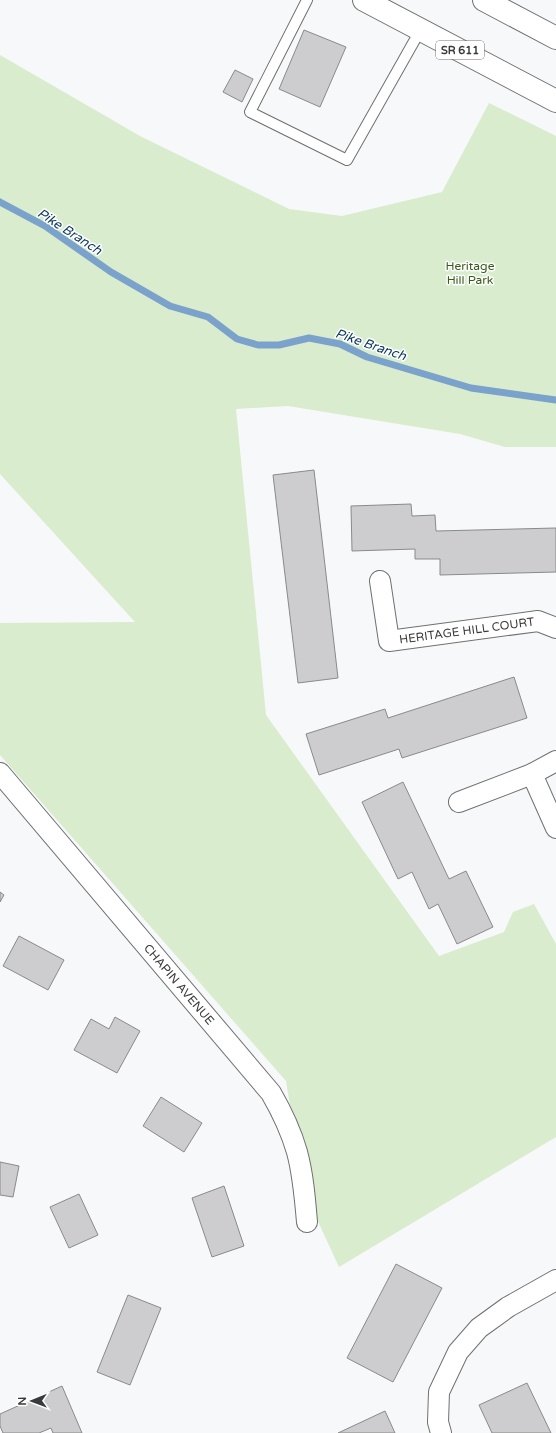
<svg xmlns="http://www.w3.org/2000/svg" width="556" height="1433" font-family="'Varela Round',sans-serif">
<style>
.green{fill:#d9ecce}
.lines{fill:none;stroke-linecap:round;stroke-linejoin:round}
.stream{stroke:#7aa2cb;stroke-width:7}
.building{fill:#cdccce;stroke:#8a8a8b}
.lane-casing{stroke:#6f7071;stroke-width:12}
.street-casing{stroke:#6f7071;stroke-width:22}
.primary-casing{stroke:#6f7071;stroke-width:24}
.lane{stroke:#fff;stroke-width:10}
.street{stroke:#fff;stroke-width:20}
.primary{stroke:#fff;stroke-width:22}
.labels{text-anchor:middle;stroke-width:3;stroke-linejoin:round;paint-order:stroke}
.shield{fill:#fff;stroke:#747575;stroke-width:1}
.shield-label{font-size:11px;font-weight:bold;fill:#393a3a}
.park-label{font-size:12px;fill:#365a17;stroke:#fff}
.street-label{font-size:12px;fill:#393a3a;stroke:#fff}
.water-label{font-size:13px;font-style:italic;fill:#09385e;stroke:#fff}
</style>
<rect width="100%" height="100%" fill="#f7f8f9"/>
<path class="green" d="M0 55 140 136 289 209 342 216 442 192 489 103 556 136V447H505L460 434 288 406 236 409 266 715 439 956 504 932 513 912 534 904 556 944V1137L339 1267 304 1191 286 1081 0 755V623L135 622 0 474Z"/>
<g class="lines">
<path class="stream" d="M0 202 45 226 111 272 170 306 208 317 237 339 258 345H279L309 338 340 344 367 357 471 388 556 400"/>
</g>
<path class="building" d="M304 30 346 47 320 107 279 89Z
M235 70 253 79 242 102 223 92Z
M314 470 338 678 298 683 273 475Z
M411 504 412 516 435 515 436 531 556 528V572L440 575V559H415V549L352 551 351 506Z
M514 677 527 718 402 758 399 749 319 775 306 734 385 709 388 718Z
M403 782 449 879 466 871 493 927 457 944 438 904 429 909 412 872 398 879 362 802Z
M0 892 4 895 0 902Z
M19 936 64 960 48 990 3 966Z
M115 1017 140 1031 117 1073 74 1050 91 1019 109 1029Z
M161 1097 202 1123 184 1152 143 1126Z
M0 1162 19 1166 13 1197 0 1195Z
M224 1186 244 1246 212 1257 192 1198Z
M79 1194 98 1235 69 1248 50 1207Z
M396 1264 442 1288 393 1382 347 1358Z
M128 1295 161 1308 130 1385 97 1372Z
M527 1383 551 1433H492L479 1405Z
M62 1386 82 1433H53L51 1428 39 1433H3L0 1426V1414Z
M385 1411 395 1433H338Z"/>
<g class="lines">
<defs>
<path id="lane" d="M307 0 250 112 347 160 421 29"/>
<g id="street">
<path id="s1" d="M380 581 389 641 538 621 556 628"/>
<path id="s2" d="M0 773 271 1093C282 1112 291 1131 297 1152 303 1174 305 1198 307 1222"/>
<path d="M532 774 556 828"/>
<path d="M459 802 532 774 556 761"/>
<path d="M441 1433 438 1422 439 1392 458 1352 479 1328 508 1307 556 1280"/>
</g>
<path id="primary" d="M364 0 556 101
M484 0 556 38"/>
</defs>
<use href="#lane" class="lane-casing"/>
<use href="#street" class="street-casing"/>
<use href="#primary" class="primary-casing"/>
<use href="#lane" class="lane"/>
<use href="#street" class="street"/>
<use href="#primary" class="primary"/>
</g>
<g class="labels">
<rect class="shield" x="436" y="41" width="48" height="18" rx="3"/>
<g class="shield-label">
<text x="460" y="54">SR 611</text>
</g>
<g class="park-label">
<text x="470" y="270">Heritage<tspan x="470" dy="14">Hill Park</tspan></text>
</g>
<g class="street-label">
<text dy="4" stroke="none"><textPath href="#s1" startOffset="139">HERITAGE HILL COURT</textPath></text>
<text dy="4" stroke="none"><textPath href="#s2" startOffset="277">CHAPIN AVENUE</textPath></text>
</g>
<g class="water-label">
<text transform="translate(70 231) rotate(33)" y="5">Pike Branch</text>
<text transform="translate(371 344) rotate(19)" y="5">Pike Branch</text>
</g>
</g>
<g transform="translate(32 1401) rotate(269)" stroke="#ffffff" stroke-width="3" paint-order="stroke">
<path d="M0-3L7 15L0 10L-7 15Z" fill="#393a3a"/>
<text y="-6" font-size="11" font-weight="bold" text-anchor="middle" fill="#393a3a">N</text>
</g>
</svg>
